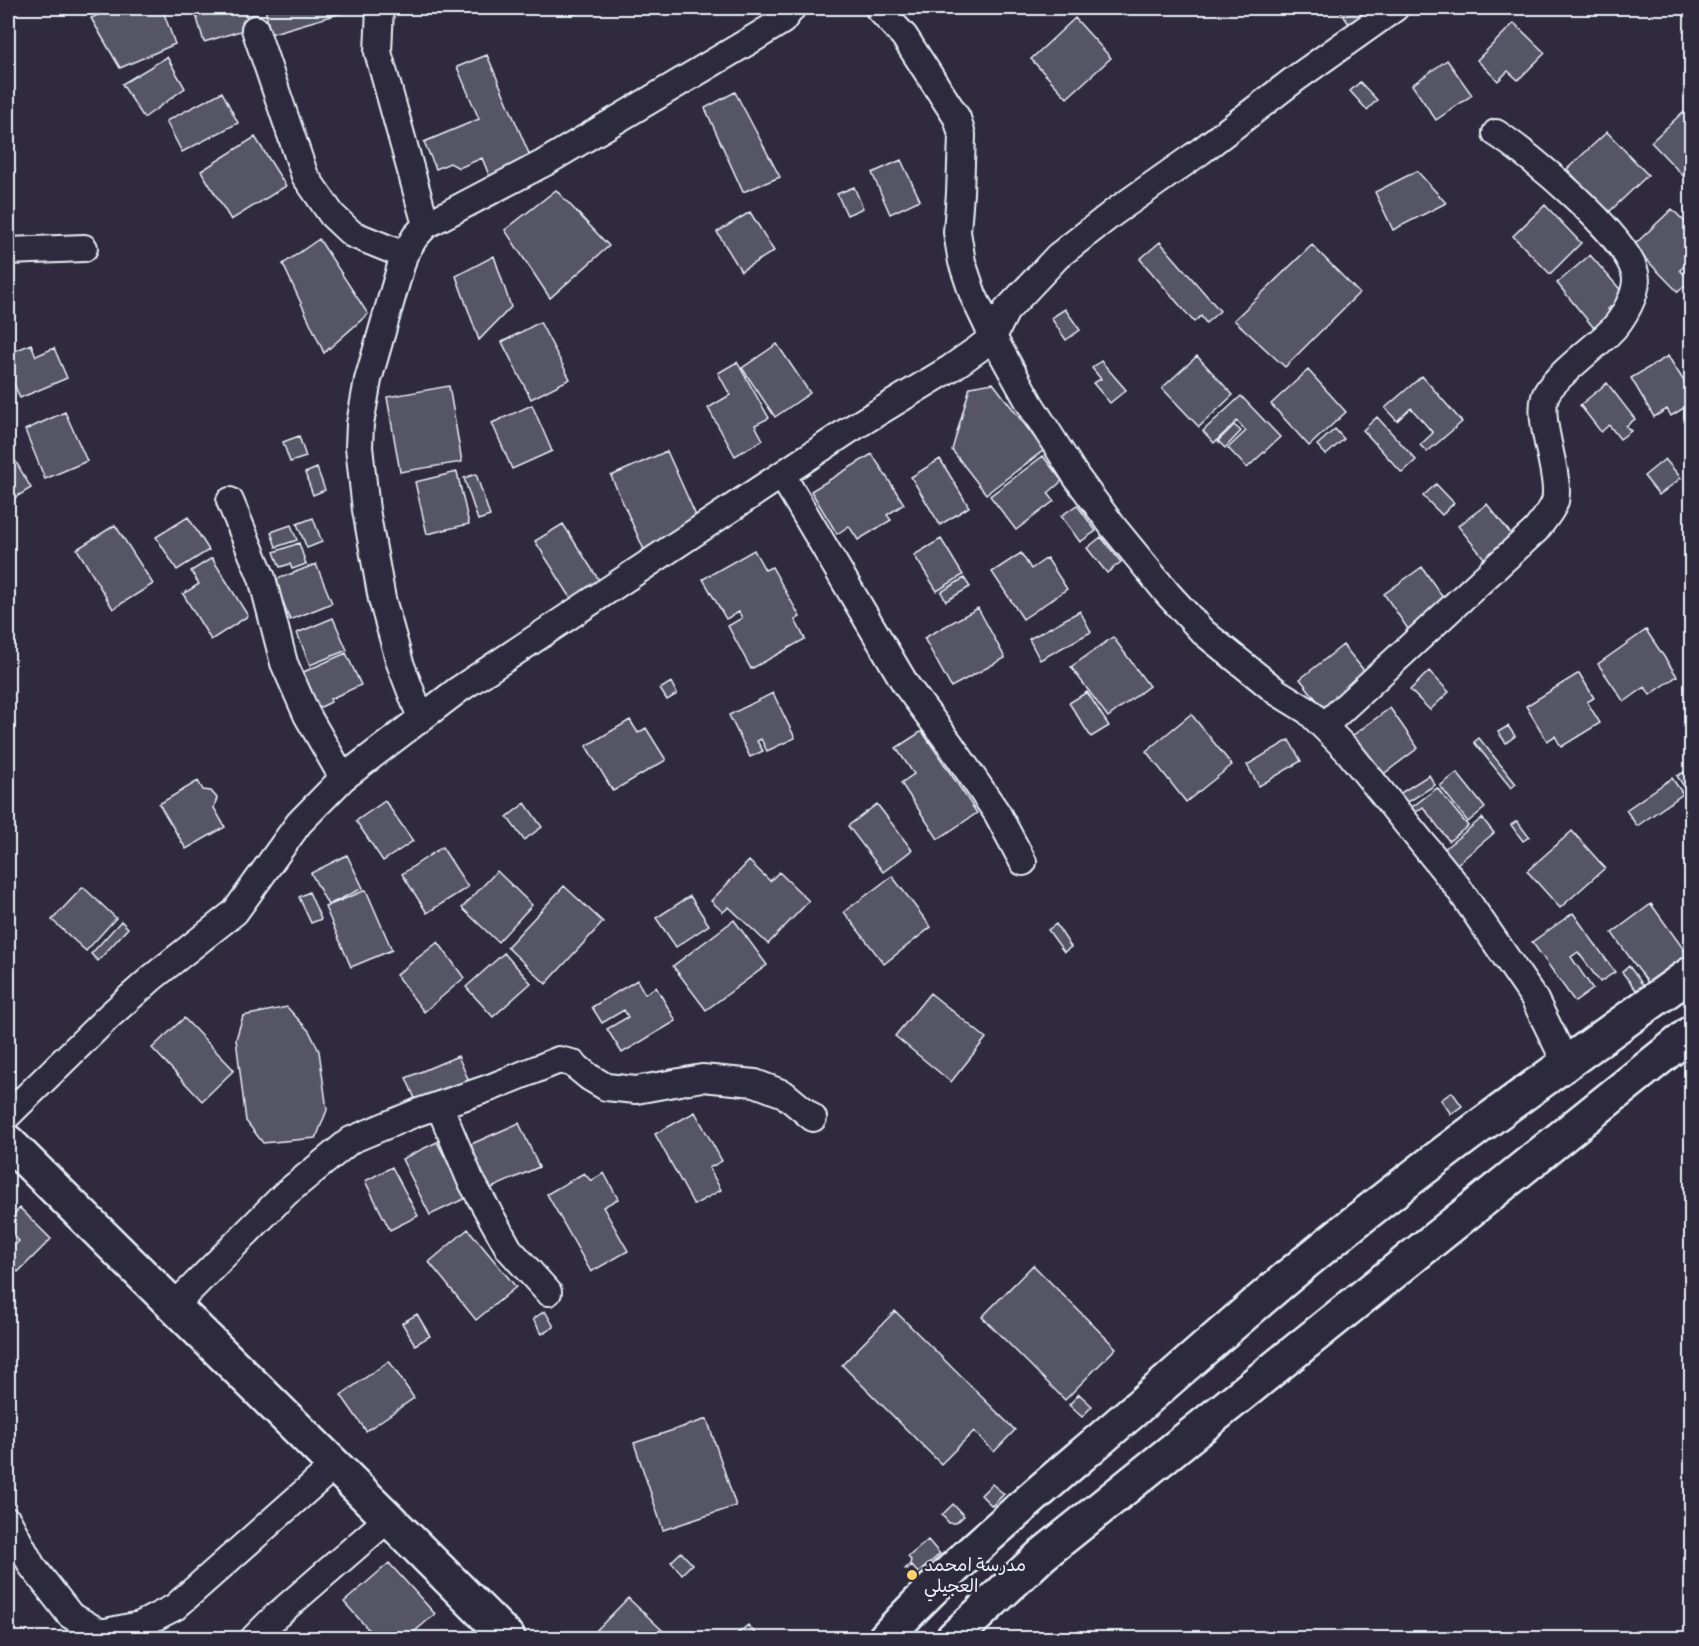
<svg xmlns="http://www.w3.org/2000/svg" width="1699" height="1646" font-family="'Patrick Hand','Playpen Sans Arabic',sans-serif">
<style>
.building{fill:#575565;stroke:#e8f1f8;stroke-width:1.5}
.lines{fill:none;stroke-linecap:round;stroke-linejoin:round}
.minor-casing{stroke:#e8f1f8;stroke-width:30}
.tertiary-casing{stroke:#e8f1f8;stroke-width:38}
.secondary-casing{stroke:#e8f1f8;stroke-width:38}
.minor{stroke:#2f2a3d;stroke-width:26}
.tertiary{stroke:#2f2a3d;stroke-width:33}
.secondary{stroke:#2f2a3d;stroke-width:33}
.poi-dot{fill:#ffd166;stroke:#2f2a3d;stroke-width:2}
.labels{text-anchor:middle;stroke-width:5;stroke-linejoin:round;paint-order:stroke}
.poi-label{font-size:18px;fill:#e8f1f8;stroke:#2f2a3d;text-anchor:start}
</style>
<rect width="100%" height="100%" fill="#2f2a3d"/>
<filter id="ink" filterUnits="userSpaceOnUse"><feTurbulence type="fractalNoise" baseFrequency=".0167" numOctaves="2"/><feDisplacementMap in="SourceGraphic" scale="12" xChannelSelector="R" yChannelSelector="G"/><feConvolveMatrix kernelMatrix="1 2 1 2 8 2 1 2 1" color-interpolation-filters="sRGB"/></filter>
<g filter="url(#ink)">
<path class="building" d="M115 8H162L175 44 120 68 91 18Z
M194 8H244L250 28 204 42Z
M265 8H343L345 12 270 34Z
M567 8H585L572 15Z
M1338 8H1363L1371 20 1354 31Z
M1075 18 1111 58 1067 98 1031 59Z
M1514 23 1545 53 1518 80 1508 71 1498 81 1477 60Z
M487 55 533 163 491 180 482 158 459 168 450 163 436 169 424 142 479 119 457 67Z
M167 57 185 88 144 118 122 84Z
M1447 60 1472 95 1436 120 1412 85Z
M1360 82 1377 100 1367 110 1350 91Z
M222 92 238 123 182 152 166 121Z
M735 92 780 177 743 192 705 108Z
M1683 112 1692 121 1691 184 1651 142Z
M1607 132 1648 175 1608 213 1567 169Z
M255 137 286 186 231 220 201 171Z
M901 160 920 200 890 214 872 173Z
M1417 171 1446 203 1393 230 1375 192Z
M854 187 863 208 847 215 837 194Z
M556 190 609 246 550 298 505 230Z
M1545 205 1581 243 1550 274 1513 236Z
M1672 209 1692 229V259L1680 270 1690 280 1678 292 1633 246Z
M750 212 774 251 741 271 717 232Z
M319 239 368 314 324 353 283 264Z
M1160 242 1220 311 1206 323 1201 316 1194 322 1140 259Z
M1312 245 1359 293 1285 367 1234 320Z
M1590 255 1625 295 1608 309 1616 318 1598 333 1557 283Z
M494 256 511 307 479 340 456 276Z
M1065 309 1080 330 1066 340 1051 318Z
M540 322 570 379 531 399 502 342Z
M31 344 36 356 54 348 67 378 20 398 8 369V354Z
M777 344 810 393 775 417 742 368Z
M1197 356 1233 395 1199 427 1162 388Z
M1668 356 1692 394V403L1671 416 1667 409 1654 417 1631 378Z
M1101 361 1126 390 1110 403 1093 383 1101 379 1092 368Z
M737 362 769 418 755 425 763 440 735 456 708 408 730 395 718 373Z
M1308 370 1346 412 1309 446 1271 404Z
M1422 376 1462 422 1427 452 1420 445 1433 433 1411 408 1397 421 1385 408Z
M993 383 1044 450 986 494 952 450 970 387Z
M1607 383 1635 419 1626 426 1631 431 1620 439 1609 425 1601 432 1580 405Z
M449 386 462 462 400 472 387 397Z
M1241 396 1280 437 1247 468 1228 448 1246 431 1237 421 1214 443 1203 431Z
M532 405 552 451 512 469 492 423Z
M65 412 87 461 45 479 25 430Z
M1377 417 1416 460 1402 473 1363 430Z
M1234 425 1241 431 1225 448 1218 441Z
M1335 429 1344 439 1326 455 1317 445Z
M299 436 306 457 290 462 283 442Z
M8 448 31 488 8 502Z
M667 451 701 527 645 552 611 476Z
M872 454 904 504 887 515 891 520 858 540 849 526 837 534 811 491Z
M1043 456 1062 481 1048 493 1054 501 1016 530 990 496Z
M940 459 969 507 940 525 911 477Z
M1665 459 1681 478 1659 495 1644 476Z
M317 468 325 490 313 495 305 473Z
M457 472 469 524 427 534 415 482Z
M476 474 490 516 478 520 464 478Z
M1436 484 1454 503 1442 515 1423 496Z
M1487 504 1519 544 1491 567 1458 526Z
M1077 505 1096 531 1080 542 1061 516Z
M188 517 209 550 177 570 156 537Z
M313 518 322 542 307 548 297 524Z
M563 524 604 588 576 606 535 541Z
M115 525 153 584 113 609 77 549Z
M291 525 297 540 276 547 271 532Z
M1101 537 1121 562 1107 573 1087 548Z
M941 539 963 575 937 591 914 555Z
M299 543 306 564 292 569 290 564 280 567 274 552Z
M754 550 765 570 772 567 800 617 795 620 805 639 751 669 728 626 742 618 739 612 726 619 703 579Z
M1021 553 1031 569 1047 558 1067 589 1023 619 992 572Z
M212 558 248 616 211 640 183 594 199 584 191 571Z
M316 564 332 603 290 620 275 580Z
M1422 567 1450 608 1412 635 1384 594Z
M964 578 970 587 946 601 941 592Z
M978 608 1005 658 951 687 924 638Z
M1080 611 1091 632 1040 660 1029 639Z
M333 618 347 650 310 665 297 633Z
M1646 630 1677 676 1650 695 1645 687 1624 702 1598 664Z
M1113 637 1149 686 1108 717 1071 667Z
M1343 645 1371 679 1327 713 1300 679Z
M346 653 361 685 330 699 331 702 315 710 299 674Z
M1429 671 1449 692 1430 710 1410 690Z
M1579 673 1594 698 1587 702 1600 723 1561 747 1555 736 1547 741 1526 706Z
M671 682 677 694 667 700 660 689Z
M1087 692 1109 726 1091 737 1069 703Z
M773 693 795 738 767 751 761 739 757 741 763 751 750 757 729 715Z
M1390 708 1418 748 1381 776 1352 736Z
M1191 714 1232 765 1186 802 1146 751Z
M630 720 638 733 646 728 666 760 613 791 586 746Z
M1508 726 1515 736 1506 743 1498 732Z
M922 731 977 813 938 839 901 783 914 774 896 748Z
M1479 738 1516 784 1511 788 1474 742Z
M1289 740 1301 761 1259 786 1247 765Z
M1684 772 1689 781 1683 785 1677 776Z
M1457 773 1485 808 1468 822 1440 786Z
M1429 775 1435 785 1405 804 1399 794Z
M1672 778 1683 794 1637 826 1626 810Z
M198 781 203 790 211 791 217 798 214 808 225 827 186 849 159 804Z
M1692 783V801L1683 789Z
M1437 788 1468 826 1449 841 1423 807 1415 813 1411 808Z
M385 801 413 841 383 861 356 821Z
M525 803 542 827 524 840 507 817Z
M877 804 912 850 883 872 848 826Z
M1482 818 1494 833 1456 865 1443 850Z
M1692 818V833L1684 823Z
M1517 821 1529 837 1523 841 1511 825Z
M1572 831 1605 868 1560 908 1527 871Z
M442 847 468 887 427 913 402 874Z
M347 855 363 888 328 905 311 873Z
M749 861 770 881 779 872 809 901 768 944 729 907 723 912 711 901Z
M497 871 532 905 498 942 462 908Z
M892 876 931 927 884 964 844 912Z
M564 886 603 922 546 984 507 947Z
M83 887 116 918 86 951 52 920Z
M366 890 392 950 351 967 325 907Z
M309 892 321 919 311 923 299 897Z
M690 896 709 925 676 947 656 918Z
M1651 904 1690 958 1651 987 1612 933Z
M1573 913 1615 972 1600 982 1578 952 1571 957 1593 989 1575 1002 1532 942Z
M734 920 767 965 706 1010 673 966Z
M121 921 128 928 98 961 91 954Z
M1056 924 1071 947 1064 952 1048 930Z
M438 942 464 978 424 1012 396 975Z
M504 953 531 983 493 1017 466 987Z
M1629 966 1643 985 1636 990 1622 972Z
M637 980 645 994 656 987 676 1021 622 1053 607 1029 628 1017 624 1010 602 1023 592 1007Z
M930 993 986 1038 951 1082 895 1036Z
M287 1007 309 1031 319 1051 327 1110 316 1138 263 1143 246 1121 236 1039 243 1016Z
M184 1018 234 1070 202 1101 152 1048Z
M458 1056 469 1081 417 1103 406 1078Z
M1452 1092 1462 1106 1451 1114 1441 1100Z
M695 1112 722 1161 709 1168 721 1190 694 1205 655 1134Z
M519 1123 539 1167 487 1190 467 1146Z
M437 1142 466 1198 430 1215 402 1159Z
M392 1167 418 1216 390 1230 365 1181Z
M584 1173 591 1181 604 1173 618 1199 603 1207 628 1251 591 1272 547 1194Z
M20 1208 51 1239 18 1272 8 1262V1252L19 1241 8 1229V1220Z
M468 1229 516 1287 476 1320 429 1262Z
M1033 1265 1116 1348 1065 1400 982 1317Z
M545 1311 554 1327 542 1334 533 1319Z
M895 1311 1015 1430 994 1452 974 1431 941 1464 842 1365Z
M417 1314 430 1336 415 1345 402 1323Z
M389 1361 414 1398 366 1431 341 1395Z
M1079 1394 1092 1406 1082 1417 1069 1405Z
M707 1419 736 1506 663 1530 634 1443Z
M992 1484 1004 1494 992 1506 981 1495Z
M953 1504 964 1516 956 1523H949L942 1515Z
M928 1540 940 1554 918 1573 912 1566 907 1570 905 1569 910 1564 911 1560 908 1557Z
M681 1552 692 1564 682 1574 671 1562Z
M389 1563 435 1614 407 1638H376L344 1602Z
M628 1598 662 1630 654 1638H589Z
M748 1625 759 1638H732Z"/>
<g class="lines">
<defs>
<path id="minor" d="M380 8 378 52 426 225
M878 8 904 36 957 118 962 135 960 193 957 232 962 262 973 295 993 337 1030 404 1077 478 1114 528 1168 594 1203 632 1277 692 1308 711 1348 751 1457 886 1534 998 1566 1063
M255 29 305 176 332 215 352 234 404 255
M8 251 84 248
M782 475 906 685 950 744 997 813 1023 862
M230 501 262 578 284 663 307 715 343 778
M421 718 400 663 382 599 366 510 359 447 360 424 368 380 404 255 415 237 426 225 544 163 756 37 782 21 792 8
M1324 726 1536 530C1542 522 1550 513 1554 504 1556 500 1556 495 1556 491 1556 463 1538 421 1545 397 1549 381 1595 347 1609 333 1622 321 1640 291 1635 273 1625 234 1530 155 1496 133
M439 1105 470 1179 509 1249 548 1292
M8 1115 109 1016 153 977 235 912 299 823 343 778 458 690 849 430 951 368 978 349 993 337 1006 311 1058 256 1113 213 1201 151 1295 79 1395 8
M174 1306 285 1194 351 1140 416 1113 492 1087 559 1060 572 1063 589 1077 606 1087 636 1090 702 1078 755 1083 784 1094 813 1118
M8 1521 32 1566 70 1615 101 1633 140 1625 175 1607 335 1465
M254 1638 275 1617 389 1518"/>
<path id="tertiary" d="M8 1142 382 1512 508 1638"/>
<path id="secondary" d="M885 1638C958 1558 1043 1489 1125 1418 1182 1369 1238 1318 1296 1270 1423 1164 1558 1069 1692 973
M953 1638 1042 1555 1692 1032"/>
</defs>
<use href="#minor" class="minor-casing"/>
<use href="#tertiary" class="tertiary-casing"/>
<use href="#secondary" class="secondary-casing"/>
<use href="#minor" class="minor"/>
<use href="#tertiary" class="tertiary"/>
<use href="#secondary" class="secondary"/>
</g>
</g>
<circle class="poi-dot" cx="912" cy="1575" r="6"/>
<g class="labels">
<g class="poi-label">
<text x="924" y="1571">مدرسة امحمد<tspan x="924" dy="21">العجيلي</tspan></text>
</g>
</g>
<rect width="1699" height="1646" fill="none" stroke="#2f2a3d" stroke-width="30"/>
<rect x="15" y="15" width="1669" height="1616" fill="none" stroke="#e8f1f8" stroke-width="2" filter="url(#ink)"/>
</svg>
